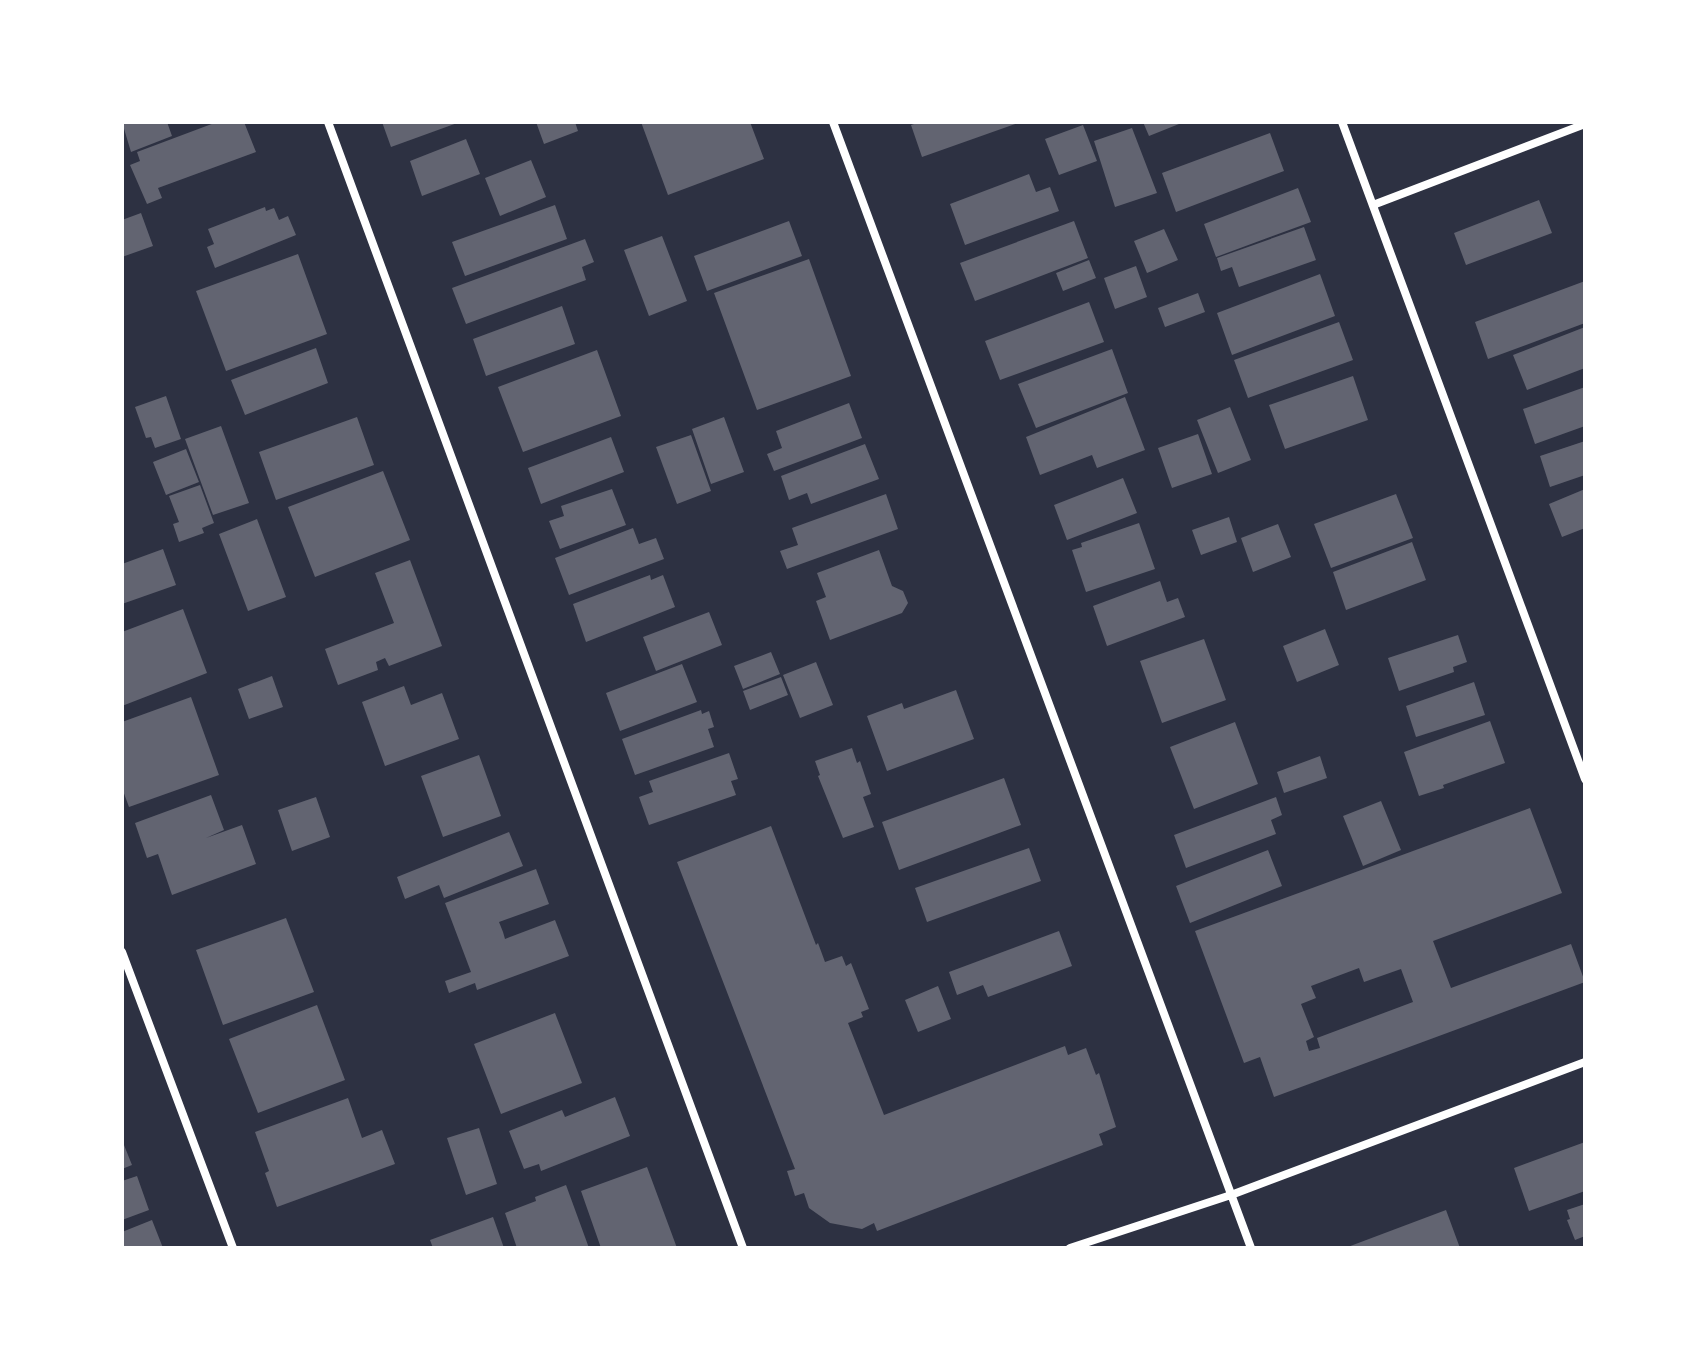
<svg xmlns="http://www.w3.org/2000/svg" width="1707" height="1370" font-family="'Golos Text',sans-serif">
<style>
.building{fill:#626471;fill-rule:evenodd}
.lines{fill:none;stroke-linecap:round;stroke-linejoin:round}
.minor{stroke:#fff;stroke-width:8}
</style>
<rect width="100%" height="100%" fill="#2d3142"/>
<path class="building" d="M122 122H167L172 136 131 152Z
M217 122H244L256 152 158 188 162 198 147 204 130 165 140 161 137 152Z
M382 122H460L391 147Z
M536 122H575L578 131 544 144Z
M641 122H750L764 159 668 195Z
M920 122H1021L922 157 911 125Z
M1143 122H1184L1149 136Z
M1083 125 1097 161 1059 175 1045 139Z
M1132 128 1157 193 1115 207 1094 141Z
M1270 133 1284 171 1176 212 1162 173Z
M466 139 480 174 422 196 410 161Z
M531 160 546 197 500 216 485 178Z
M1029 174 1036 192 1050 187 1059 211 965 245 950 204Z
M1298 188 1311 222 1216 257 1204 224Z
M1539 200 1552 233 1466 265 1454 233Z
M555 205 567 239 465 276 452 242Z
M265 207 266 211 274 208 279 220 288 216 296 235 215 268 207 247 214 244 208 229Z
M141 213 153 246 122 257V220Z
M789 221 802 256 707 291 694 256Z
M1074 221 1088 258 975 301 960 263Z
M1304 227 1316 260 1239 287 1232 267 1221 271 1217 258Z
M1164 229 1178 260 1147 273 1134 241Z
M662 236 687 301 649 316 624 250Z
M585 239 594 262 582 267 586 280 466 324 452 288Z
M298 254 327 334 226 371 196 291Z
M809 259 851 376 757 410 714 293Z
M1089 260 1096 278 1063 291 1056 273Z
M1136 266 1147 297 1115 309 1104 278Z
M1320 274 1335 316 1232 355 1217 313Z
M1585 281V323L1488 359 1475 322Z
M1198 293 1205 312 1165 327 1158 308Z
M1089 302 1104 342 1000 380 985 341Z
M562 306 575 344 486 376 473 339Z
M1339 322 1353 360 1248 398 1234 360Z
M1585 327V368L1527 390 1513 355Z
M316 348 328 383 245 415 231 380Z
M1112 349 1128 393 1036 428 1018 384Z
M597 350 621 416 523 452 498 387Z
M1353 376 1368 420 1285 449 1269 405Z
M1585 387V426L1535 444 1523 409Z
M166 396 181 439 155 448 151 437 146 438 135 407Z
M1125 397 1145 450 1097 468 1092 455 1040 475 1026 437Z
M849 403 862 438 774 471 767 454 782 448 776 431Z
M1230 407 1251 460 1218 473 1197 420Z
M357 417 374 465 276 500 259 452Z
M724 417 744 472 711 484 692 429Z
M221 426 249 503 213 515 185 439Z
M1198 434 1212 474 1172 488 1158 448Z
M691 435 711 491 677 504 656 447Z
M611 437 624 472 541 504 528 468Z
M1585 441V475L1550 487 1540 456Z
M865 444 879 479 811 504 807 493 789 500 781 476Z
M186 449 199 482 166 495 153 462Z
M383 471 410 540 315 577 288 507Z
M1123 478 1137 513 1067 540 1054 505Z
M200 485 214 523 202 528 204 533 179 542 173 524 179 522 169 496Z
M612 489 626 525 560 549 549 521 564 516 561 506Z
M1585 489V528L1562 537 1549 504Z
M886 494 898 529 787 569 780 551 798 545 792 528Z
M1396 494 1413 538 1331 568 1314 524Z
M1229 517 1237 542 1201 555 1192 530Z
M257 519 286 597 248 611 219 534Z
M1139 523 1155 569 1086 592 1072 550 1082 547 1081 543Z
M1278 524 1291 557 1253 572 1241 538Z
M633 528 639 544 656 538 664 559 569 595 555 558Z
M1412 542 1426 580 1346 610 1333 572Z
M163 549 176 585 122 604V564Z
M879 550 892 586 903 591 908 603 902 613 830 640 816 601 826 597 817 573Z
M410 560 442 646 389 666 385 658 376 662 378 670 338 685 325 649 394 623 375 573Z
M650 575 651 580 663 575 675 607 586 642 573 604Z
M1160 581 1167 602 1178 598 1185 617 1107 646 1093 606Z
M183 609 207 673 122 706V632Z
M709 612 722 645 656 671 643 637Z
M1325 629 1339 665 1297 682 1283 646Z
M1458 635 1467 662 1453 667 1454 672 1399 691 1388 658Z
M1204 639 1226 700 1162 723 1140 661Z
M771 652 780 674 743 689 734 666Z
M816 662 833 705 800 718 783 675Z
M682 664 697 702 620 731 606 693Z
M272 676 283 707 249 719 238 689Z
M781 677 788 695 750 710 743 691Z
M1474 682 1485 715 1416 737 1406 706Z
M404 686 411 705 442 693 459 739 385 766 362 702Z
M956 690 974 739 887 771 867 716 902 703 904 709Z
M191 697 219 775 129 807 122 788V722Z
M701 710 702 714 709 711 714 727 708 729 714 747 635 775 622 739Z
M1490 721 1505 763 1443 785 1444 788 1419 796 1404 752Z
M1235 722 1258 784 1194 809 1170 747Z
M852 748 857 763 860 761 871 794 863 797 874 827 843 838 818 776 820 775 815 761Z
M729 753 738 779 731 781 736 795 649 825 639 797 653 792 649 781Z
M479 755 501 816 443 837 421 776Z
M1320 756 1327 778 1284 793 1277 772Z
M1004 778 1021 825 899 870 882 822Z
M211 795 224 830 206 838 242 825 256 864 172 895 158 854 147 858 135 823Z
M316 797 330 837 292 851 278 810Z
M1276 797 1282 815 1271 820 1276 834 1186 868 1174 835Z
M1381 801 1401 850 1363 866 1343 816Z
M1530 808 1562 893 1433 941 1451 988 1571 944 1585 982 1274 1097 1260 1057 1244 1063 1195 931ZM1359 968 1364 982 1401 969 1413 1002 1317 1038 1320 1048 1309 1051 1306 1041 1314 1037 1301 1004 1316 998 1311 986Z
M771 826 816 945 818 943 825 962 842 956 846 966 851 963 869 1009 861 1012 863 1017 848 1023 884 1115 1065 1046 1068 1055 1086 1048 1096 1075 1099 1073 1116 1127 1099 1134 1103 1145 877 1231 874 1223 862 1229 830 1223 809 1208 804 1193 795 1196 787 1171 795 1169 677 862Z
M509 832 523 866 444 898 439 885 405 899 397 877Z
M1029 848 1041 881 927 922 915 888Z
M1268 850 1282 886 1190 923 1176 886Z
M536 869 549 904 499 922 503 932 505 939 555 920 569 956 477 990 475 983 449 993 445 981 471 972 445 903Z
M286 918 314 992 223 1025 196 950Z
M1059 931 1072 966 988 997 983 985 957 995 949 972Z
M938 986 951 1019 918 1032 905 1000Z
M317 1005 345 1080 258 1113 229 1039Z
M555 1013 582 1083 501 1114 474 1044Z
M615 1097 630 1136 541 1171 539 1164 524 1169 509 1131 562 1110 565 1117Z
M348 1098 362 1138 382 1130 395 1164 277 1207 265 1173 269 1171 255 1132Z
M479 1128 497 1184 466 1195 447 1138Z
M122 1140 132 1165 122 1169Z
M1585 1142V1191L1529 1211 1514 1168Z
M647 1167 677 1248H601L581 1191Z
M137 1176 149 1210 122 1220V1181Z
M566 1185 589 1248H517L505 1213 536 1201 535 1197Z
M1585 1204V1236L1575 1240 1567 1220 1570 1219 1567 1210Z
M1446 1210 1460 1248H1345Z
M493 1217 504 1248H433L430 1240Z
M152 1220 163 1248H122V1232Z"/>
<g class="lines">
<path class="minor" d="M328 122 743 1248
M833 122 1251 1248
M1342 122 1585 779
M1373 205 1585 124
M122 952 233 1248
M1070 1248 1231 1195 1585 1062"/>
</g>
<rect width="1707" height="1370" fill="none" stroke="#ffffff" stroke-width="248"/>
</svg>
